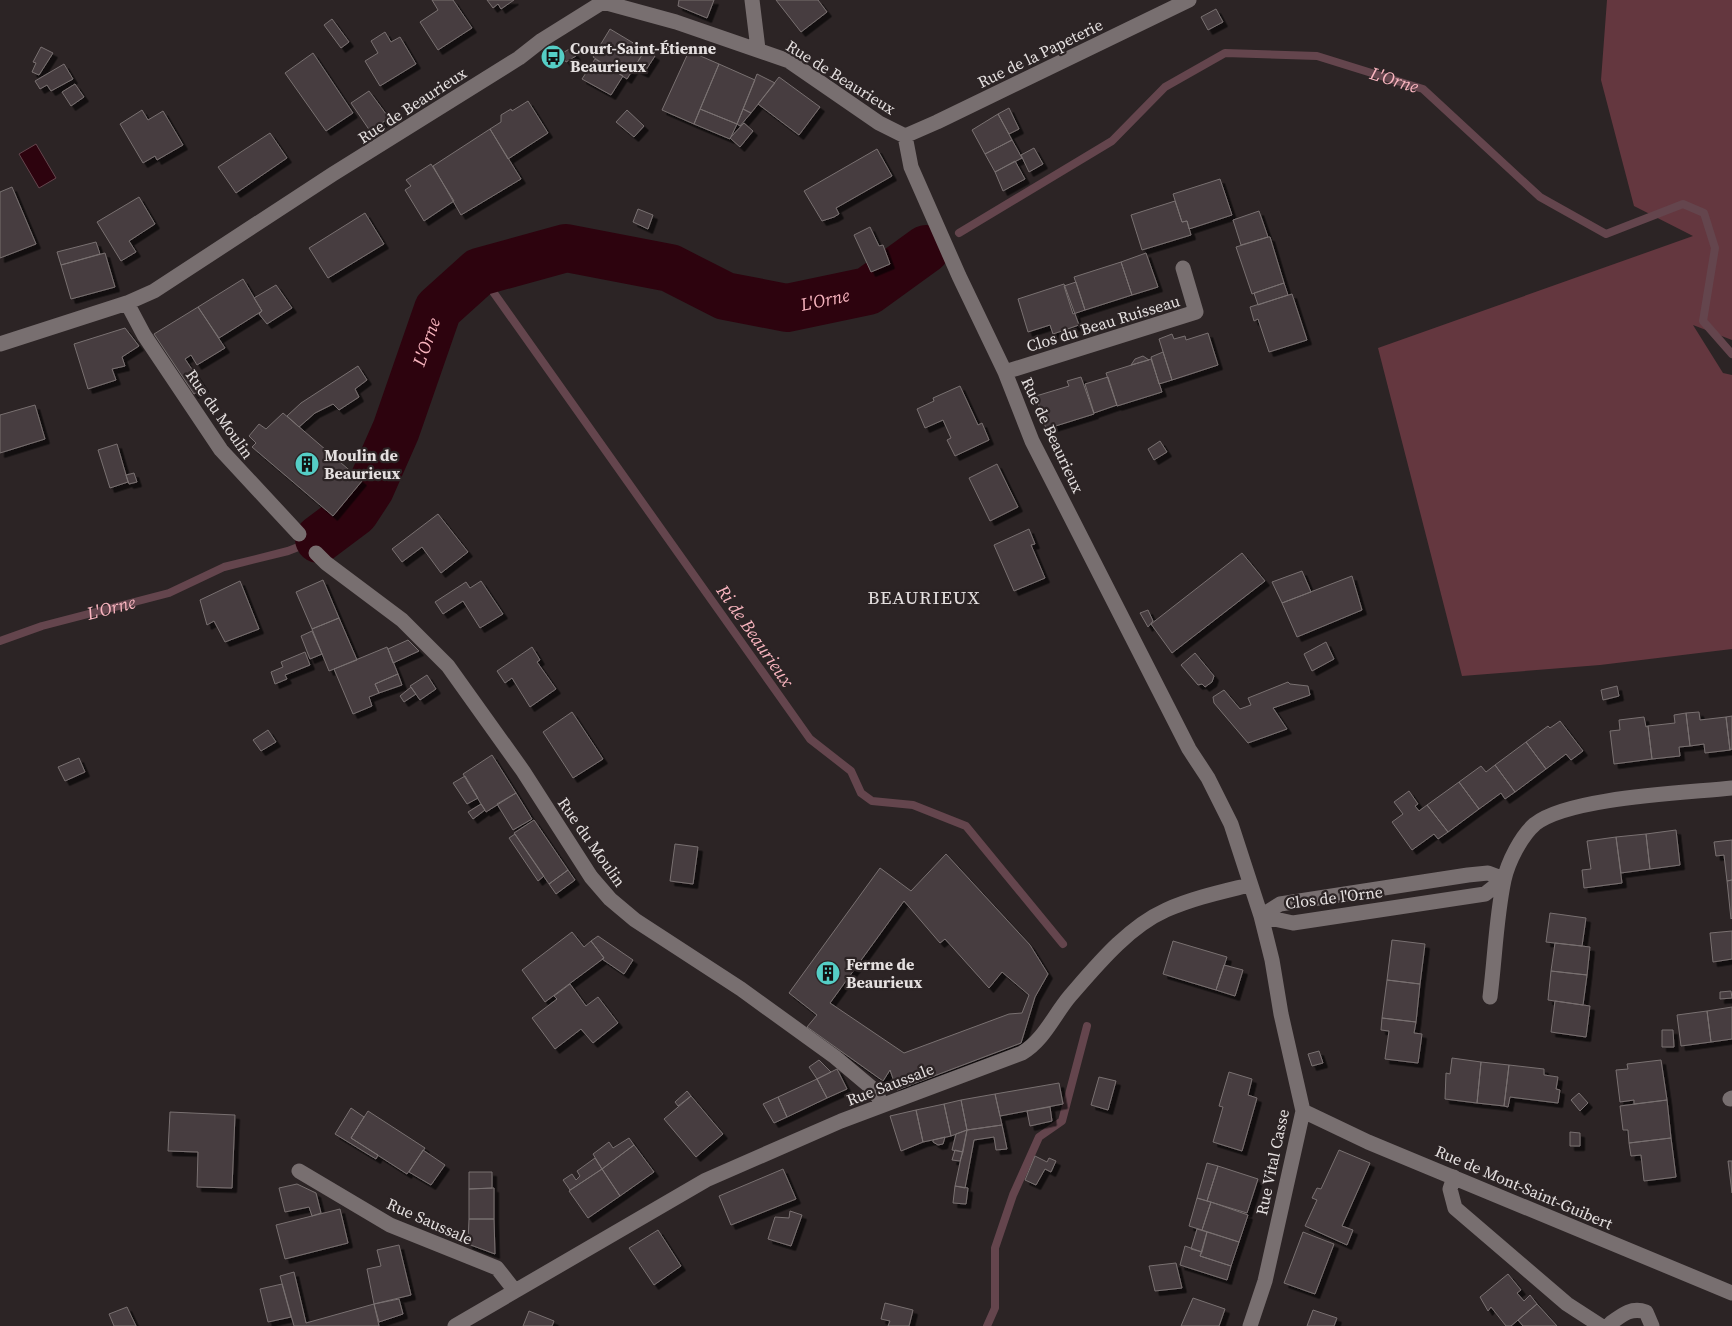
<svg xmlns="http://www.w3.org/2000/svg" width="1732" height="1326" font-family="'Source Serif 4',serif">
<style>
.green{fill:#64373f}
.water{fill:#2d030e;stroke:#64454d}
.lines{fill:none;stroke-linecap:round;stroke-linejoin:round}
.stream{stroke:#64454d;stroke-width:8}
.river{stroke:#2d030e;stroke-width:48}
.building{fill:#463e3f;stroke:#797071;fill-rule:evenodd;filter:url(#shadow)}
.minor{stroke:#786f70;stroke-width:15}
.labels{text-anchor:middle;stroke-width:4.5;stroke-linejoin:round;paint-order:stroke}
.poi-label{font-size:16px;font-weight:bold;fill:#e5e0e0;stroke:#2c2425;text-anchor:start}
.street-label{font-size:16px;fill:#e5e0e0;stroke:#2c2425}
.water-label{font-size:18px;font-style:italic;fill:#f9b5bf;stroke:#2c2425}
.quarter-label{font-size:19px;letter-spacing:1px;fill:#e5e0e0;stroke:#2c2425}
</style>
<defs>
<filter id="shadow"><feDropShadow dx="4.5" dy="4.5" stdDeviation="0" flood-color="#0009"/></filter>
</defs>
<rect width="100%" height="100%" fill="#2c2425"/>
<path class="green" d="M1607 0H1732V340L1693 325 1723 373 1732 375V649L1600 665 1462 676 1378 348 1693 236 1634 206 1601 80Z"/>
<path class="water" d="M36 144 56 178 39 188 19 154Z"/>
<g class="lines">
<g class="stream">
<path id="s1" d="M959 233 1112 141 1165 87 1225 53 1317 56 1423 89 1540 197 1606 234 1683 204 1704 213 1715 248 1703 321 1732 354"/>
<path d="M479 272 810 739 851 771 861 793 872 801 913 805 966 826 1063 944"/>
<path id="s2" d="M0 641 42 626 169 593 224 567 288 551 319 539"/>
<path d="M987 1326 995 1308V1248L1013 1195 1039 1137 1062 1121 1087 1026"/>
</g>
<path class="river" id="s3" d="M319 539 355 512 370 489 396 430 438 309 479 272 566 248 670 268 725 296 787 308 868 291 926 249"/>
</g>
<path class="building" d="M432 0H453L472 28 438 50 420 22 438 10Z
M487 0H514L501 9 498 4 493 8Z
M679 0H714L707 18 678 6Z
M776 0H818L827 12 801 32Z
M1216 9 1223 22 1208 30 1201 17Z
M332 19 349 42 341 48 324 25Z
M610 29 645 50 627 79 593 57Z
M385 32 391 42 400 37 416 64 380 86 365 61 378 53 371 41Z
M41 47 53 53 39 75 32 72 36 63 33 62Z
M571 48 576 56 566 62 561 54Z
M645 50 655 56 644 73 634 68Z
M689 51 719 64 694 124 662 110Z
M313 53 353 113 326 131 285 73Z
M595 59 623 76 611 95 582 79Z
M64 64 73 79 51 91 47 85 40 89 35 81Z
M719 64 755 80 737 124 700 109Z
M757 74 775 83 751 113 743 109Z
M779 77 820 107 799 135 758 104Z
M75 84 84 97 71 106 62 92Z
M369 91 389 118 370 131 351 103Z
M528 101 548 133 508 159 490 129 501 122V115L511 109 512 111Z
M1009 108 1019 129 1009 134 998 114Z
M700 109 737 124 730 139 694 124Z
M743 109 751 113 740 126 737 124Z
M142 110 148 120 163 111 183 145 157 160 155 156 143 163 120 124Z
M627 110 644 126 634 137 616 122Z
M998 114 1012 140 985 154 972 130Z
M744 123 753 131 740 147 730 138Z
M490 129 521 179 461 215 433 166Z
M270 133 287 158 236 193 218 167Z
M1012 140 1022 158 995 172 985 154Z
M1034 148 1043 164 1029 172 1021 155Z
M877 149 892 176 836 208 839 214 834 217 822 221 804 191Z
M1015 161 1025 179 1003 191 995 172Z
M431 164 454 201 424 221 405 190 411 186 406 180Z
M1220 179 1232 215 1189 229 1187 221 1182 222 1173 194Z
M12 187 36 244 0 258V192Z
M139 197 155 224 129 241 136 252 121 261 97 222Z
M1175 201 1182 222 1187 221 1191 235 1142 250 1131 215Z
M638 209 653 215 648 229 633 222Z
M1259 211 1268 237 1241 245 1233 220Z
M365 213 384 244 328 278 309 248Z
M870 227 879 246 883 245 890 264 871 272 854 235Z
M1268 237H1270L1284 283 1252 294 1236 247Z
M96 242 100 254 61 265 57 252Z
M105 253 115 287 71 299 61 265Z
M1146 253 1158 287 1132 295 1121 262Z
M1121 262 1132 295 1085 310 1074 277Z
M243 279 262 311 219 338 198 307Z
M1076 282 1085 310 1073 314 1064 286Z
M1284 283 1288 295 1258 305 1254 293Z
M1064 284 1079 325 1053 334 1050 325 1028 332 1018 299Z
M276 285 292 308 267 324 259 314 262 311 254 298Z
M1292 294 1307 340 1269 352 1258 319 1254 321 1250 307Z
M198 307 225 348 197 365 191 355 185 359 204 387 194 394 154 334Z
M125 328 139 346 122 357 125 366 112 369 116 380 88 389 74 344Z
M1208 333 1218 365 1172 380 1159 339 1172 334 1174 339 1185 336 1186 340Z
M1163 352 1172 380 1159 384 1151 357Z
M1143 356 1149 360 1131 365 1135 359Z
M1151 359 1162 392 1117 406 1106 373Z
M358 366 367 380 355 389 359 397 339 410 333 404 315 413 299 427 287 416 301 403Z
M1081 377 1094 414 1046 429 1036 396 1069 386 1067 381Z
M1108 377 1117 405 1094 413 1085 384Z
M960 386 978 425 982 423 989 440 955 456 947 440 951 438 943 420 925 428 917 409 934 401 933 398Z
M35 405 45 439 0 453V415Z
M283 413 362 481 333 516 252 447 256 443 249 436 259 424 266 429Z
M1160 441 1167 452 1154 460 1148 449Z
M117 444 128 482 110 488 98 450Z
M997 464 1018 507 990 521 969 478Z
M134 473 137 482 129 484 126 475Z
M438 514 468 552 441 573 422 547 402 562 392 549Z
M1029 529 1035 544 1031 545 1045 578 1014 591 994 545Z
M1242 553 1265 581 1172 653 1151 624Z
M1302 571 1311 592 1282 603 1272 582Z
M1352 576 1362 610 1297 637 1282 603Z
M323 580 339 618 312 629 296 592Z
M240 581 259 629 225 642 214 621 207 625 200 600Z
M481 581 503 614 480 628 463 601 443 614 435 602 466 582 470 588Z
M1148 610 1153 621 1148 627 1140 613Z
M339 618 357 660 329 671 312 629Z
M312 631 322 654 310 659 301 636Z
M408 640 419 651 393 663 388 649Z
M1326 642 1334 659 1312 671 1304 654Z
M387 647 398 674 375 684 379 693 369 697 372 706 353 714 334 669Z
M532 647 540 660 537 662 556 689 530 707 512 678 505 683 497 671Z
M305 652 310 665 285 675 287 679 275 684 271 672 283 667 281 662Z
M1195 653 1214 676 1212 682 1205 687 1202 684 1198 685 1181 665Z
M398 674 402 685 379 693 375 684Z
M427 675 436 689 420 700 410 686Z
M1288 682 1290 684 1308 686 1310 695 1273 708 1287 729 1248 743 1214 703 1213 697 1224 690 1240 709 1251 705 1248 698Z
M1617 686 1619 696 1603 700 1601 690Z
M411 687 416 694 404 702 400 696Z
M572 712 603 759 573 778 543 732Z
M1699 712 1700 720 1726 717 1730 750 1705 753 1704 744 1690 746 1686 713Z
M1686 713 1690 746 1679 747 1680 756 1652 759 1648 726 1675 723 1674 715Z
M1732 716V749L1730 750 1726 717Z
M1644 717 1646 727 1648 726 1652 759 1614 764 1610 731 1620 730 1619 720Z
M1560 721 1583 751 1571 760 1566 754 1546 769 1526 742 1548 726 1550 728Z
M268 730 276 742 261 751 253 740Z
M1526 742 1546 769 1515 792 1495 765Z
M492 755 516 793 486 812 463 774Z
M79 758 85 772 65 781 58 767Z
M1495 765 1515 792 1505 799 1501 793 1479 809 1459 782 1481 766 1486 772Z
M465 776 478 798 467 804 453 783Z
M1459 782 1479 809 1448 832 1427 805Z
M1409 791 1418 804 1415 806 1419 811 1427 805 1448 832 1438 839 1434 834 1412 850 1392 822 1403 814 1394 802Z
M516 793 532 819 513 830 497 804Z
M481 804 485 810 473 819 468 812Z
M534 820 568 870 549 884 514 833Z
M1676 830 1680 865 1650 869 1646 834Z
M515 834 544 876 538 881 509 838Z
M1646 834 1650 869 1621 873 1616 837Z
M1616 837 1622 883 1584 888 1582 870 1591 869 1587 841Z
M1732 840V880L1727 881 1724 855 1716 856 1714 842Z
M675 844 698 847 693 884 670 881Z
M946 854 1030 945 1048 974 1035 997 1021 1043 897 1090 890 1070 883 1081 807 1027 817 1015 789 993 880 868 911 891ZM904 901 940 943 945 939 989 988 1002 972 1029 995 1022 1013 1009 1014 904 1053 830 1003Z
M568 870 575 880 556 894 549 884Z
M1732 880V918L1731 919 1727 881Z
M1550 913 1586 918 1582 946 1546 942Z
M1732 931V959L1713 962 1710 933Z
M572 932 584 947 591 941 604 958 545 1002 522 970Z
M598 936 633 960 624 974 602 959 604 958 591 941Z
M1392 940 1425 944 1420 984 1387 980Z
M1173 941 1227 957 1216 990 1163 974Z
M1555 943 1590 947 1587 975 1551 971Z
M1224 965 1243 970 1235 996 1216 990Z
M1551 971 1587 975 1583 1005 1548 1000Z
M1387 980 1420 984 1416 1022 1382 1018Z
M570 984 586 1006 598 997 618 1023 593 1043 581 1029 555 1049 532 1018 557 999 554 996Z
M1731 991 1732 998 1720 999V992Z
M1555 1001 1590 1006 1586 1037 1551 1032Z
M1732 1007V1039L1711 1042 1707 1011Z
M1707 1011 1711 1042 1681 1046 1677 1015Z
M1382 1018 1416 1022 1414 1033 1422 1034 1418 1063 1385 1059 1389 1031 1381 1030Z
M1662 1030H1673L1674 1047H1662Z
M1319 1051 1323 1063 1312 1066 1308 1054Z
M1452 1058 1481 1062 1477 1103 1445 1099 1446 1073 1450 1074Z
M819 1060 831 1072 817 1079 809 1067Z
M1661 1060 1667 1100 1634 1104V1100L1620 1102 1616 1070 1628 1069 1627 1064Z
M1481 1062 1509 1065 1504 1106 1477 1103Z
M1509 1065 1544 1069V1075L1558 1077 1556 1089 1560 1090 1558 1103 1510 1097 1508 1107 1504 1106Z
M837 1069 847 1089 827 1098 817 1079Z
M1229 1072 1252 1079 1248 1095 1257 1098 1242 1151 1213 1142 1223 1107 1219 1106Z
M1099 1077 1116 1081 1108 1110 1091 1105Z
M817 1079 827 1098 787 1117 778 1097Z
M1059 1083 1063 1104 1000 1116 995 1094Z
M687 1091 691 1096 678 1106 675 1102Z
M1579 1093 1588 1103 1580 1111 1571 1100Z
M995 1094 1002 1125 967 1130 961 1100Z
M691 1096 723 1134 696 1157 664 1119Z
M778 1097 787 1117 774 1123 763 1104Z
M961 1100 967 1130 951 1136 944 1104Z
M1667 1100 1671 1138 1629 1143 1628 1130H1623L1620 1106Z
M944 1104 951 1136 923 1142 916 1110Z
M1050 1107 1052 1121 1030 1126 1027 1111Z
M351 1108 364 1117 351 1138 378 1155 376 1159 335 1134Z
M916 1110 923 1142 901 1151 890 1116Z
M368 1111 425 1148 407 1174 351 1138Z
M170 1112 235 1115 232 1188 197 1187 198 1152 168 1151Z
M1002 1125 1007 1149 996 1150 994 1137 974 1140 965 1188 955 1186 967 1130Z
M967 1130 963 1152 952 1150 956 1134Z
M1570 1132 1580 1133V1146H1570Z
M945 1137 943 1144 938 1145 933 1142V1140Z
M629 1138 634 1145 602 1169 593 1154 609 1142 613 1148Z
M1671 1138 1676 1177 1644 1181 1641 1155 1631 1156 1629 1143Z
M634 1145 654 1172 620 1196 602 1169Z
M423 1150 445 1165 431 1185 409 1172Z
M955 1150 963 1152 960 1161 952 1160Z
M1339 1150 1370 1163 1342 1226 1353 1230 1347 1245 1305 1226 1317 1200 1312 1198 1317 1188 1321 1189Z
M1035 1156 1047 1162 1049 1158 1056 1161 1051 1172 1045 1169 1036 1185 1025 1180Z
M595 1158 602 1169 570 1190 563 1180 572 1174 576 1180 580 1176 577 1171Z
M1728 1161H1732V1193Z
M1207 1163 1218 1166 1207 1201 1197 1198Z
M1218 1166 1258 1179 1247 1213 1207 1201Z
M602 1169 620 1196 588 1218 569 1191Z
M783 1169 796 1199 731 1225 719 1196Z
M469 1172H492V1188L469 1189Z
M297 1184 316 1193 321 1213 312 1216 309 1207 285 1212 279 1188Z
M955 1186 968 1188 966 1204 953 1203Z
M494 1188V1219H469V1189Z
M1197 1198 1211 1202 1202 1230 1189 1226Z
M1211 1202 1248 1215 1239 1242 1202 1230Z
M340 1209 348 1243 285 1259 276 1225Z
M790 1211 802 1215 791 1246 768 1239 775 1217 789 1218Z
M469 1219H494L495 1254 468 1244Z
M1197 1229 1207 1232 1202 1252 1191 1249Z
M658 1230 681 1266 654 1285 629 1248Z
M1207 1232 1239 1242 1231 1266 1200 1256Z
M1303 1232 1334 1244 1315 1294 1284 1283Z
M399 1245 411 1295 374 1304 367 1269 381 1266 377 1250Z
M1185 1246 1202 1252 1200 1256 1231 1266 1227 1280 1180 1265Z
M1176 1263 1182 1288 1155 1291 1149 1266Z
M294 1272 306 1323 374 1304 379 1326H294L280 1276Z
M1508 1274 1521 1290 1517 1293 1524 1301 1530 1295 1537 1304 1511 1326H1506L1491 1307 1488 1311 1480 1297Z
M282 1284 291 1317 268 1322 260 1289Z
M1193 1298 1225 1309 1219 1326H1181Z
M399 1299 403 1314 379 1322 374 1304Z
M885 1303 913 1310 909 1326H888L890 1321 881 1319Z
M1537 1304 1557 1326H1523L1518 1320Z
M127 1307 136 1326H114L109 1314Z
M1313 1310 1337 1318 1334 1326H1307Z
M529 1311 554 1321 552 1326H523Z"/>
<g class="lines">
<path class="minor" d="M752 0 758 49
M905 136 911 167 959 276 1005 372 1032 441 1189 749 1208 778 1231 824 1261 916 1272 960 1281 1014 1303 1111 1265 1281 1250 1326
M905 136 937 122 1189 0
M127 303 144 335 221 450 299 534
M0 344 127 303 154 291 333 174 519 58 542 40 603 2 676 22 789 61 879 123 905 136
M1005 372 1196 312 1183 268
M316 553 326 563 402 620 448 666 523 771 591 877 610 899 635 920 741 989 835 1057 873 1089 883 1105
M1261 916 1293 923 1485 894 1504 879
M1261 916 1280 904 1468 875 1488 873 1504 879
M1490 997C1495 958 1496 918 1504 880 1508 862 1521 836 1535 824 1569 797 1686 793 1732 788
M1730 1099 1732 1098
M1303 1111 1368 1142 1732 1293
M299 1171 390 1225 497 1268 515 1291
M1454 1177 1450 1189 1455 1208 1567 1304 1601 1326
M455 1326 706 1180 841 1121 1022 1053C1044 1040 1054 1015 1070 996 1097 965 1128 927 1166 910 1193 898 1221 892 1249 885
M1610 1326 1611 1323C1623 1314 1632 1307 1646 1312L1652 1326"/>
</g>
<defs>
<symbol id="bus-disc" viewBox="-11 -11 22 22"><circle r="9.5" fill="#55cec6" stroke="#2c2425"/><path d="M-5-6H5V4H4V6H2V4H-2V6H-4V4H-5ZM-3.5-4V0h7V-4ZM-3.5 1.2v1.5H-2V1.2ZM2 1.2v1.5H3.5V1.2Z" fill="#111"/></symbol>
<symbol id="building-disc" viewBox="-11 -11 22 22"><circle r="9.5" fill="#55cec6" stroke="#2c2425"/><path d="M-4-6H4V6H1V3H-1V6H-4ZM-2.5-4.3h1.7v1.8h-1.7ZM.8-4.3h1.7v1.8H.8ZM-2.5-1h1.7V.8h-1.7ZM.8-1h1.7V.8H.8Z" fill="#111"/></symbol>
</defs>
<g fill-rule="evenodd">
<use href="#bus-disc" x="539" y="43" width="28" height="28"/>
<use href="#building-disc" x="293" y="450" width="28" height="28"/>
<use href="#building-disc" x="814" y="959" width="28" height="28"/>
</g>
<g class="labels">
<g class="poi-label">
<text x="570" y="54">Court-Saint-Étienne<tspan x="570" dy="18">Beaurieux</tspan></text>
<text x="324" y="461">Moulin de<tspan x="324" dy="18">Beaurieux</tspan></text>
<text x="846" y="970">Ferme de<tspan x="846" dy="18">Beaurieux</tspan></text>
</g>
<g class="street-label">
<text transform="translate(1040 53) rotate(-26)" y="6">Rue de la Papeterie</text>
<text transform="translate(841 77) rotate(32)" y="6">Rue de Beaurieux</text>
<text transform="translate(412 105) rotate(-33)" y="6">Rue de Beaurieux</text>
<text transform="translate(1103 323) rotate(-17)" y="6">Clos du Beau Ruisseau</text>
<text transform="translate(220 414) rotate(55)" y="6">Rue du Moulin</text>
<text transform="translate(1053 435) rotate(65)" y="6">Rue de Beaurieux</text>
<text transform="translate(592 842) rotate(55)" y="6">Rue du Moulin</text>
<text transform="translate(1334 897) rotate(-7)" y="6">Clos de l'Orne</text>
<text transform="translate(890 1084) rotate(-21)" y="6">Rue Saussale</text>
<text transform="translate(1272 1162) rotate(-78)" y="6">Rue Vital Casse</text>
<text transform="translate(1524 1187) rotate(23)" y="6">Rue de Mont-Saint-Guibert</text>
<text transform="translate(430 1221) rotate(24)" y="6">Rue Saussale</text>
</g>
<g class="water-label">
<text dy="6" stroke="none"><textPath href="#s1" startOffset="496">L'Orne</textPath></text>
<text dy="6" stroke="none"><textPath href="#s3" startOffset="680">L'Orne</textPath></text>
<text dy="6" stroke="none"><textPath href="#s3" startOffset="230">L'Orne</textPath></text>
<text dy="6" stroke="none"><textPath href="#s2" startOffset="116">L'Orne</textPath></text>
<text transform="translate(755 636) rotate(55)" y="6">Ri de Beaurieux</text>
</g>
<g class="quarter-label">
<text x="924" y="604">BEAURIEUX</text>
</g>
</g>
</svg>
